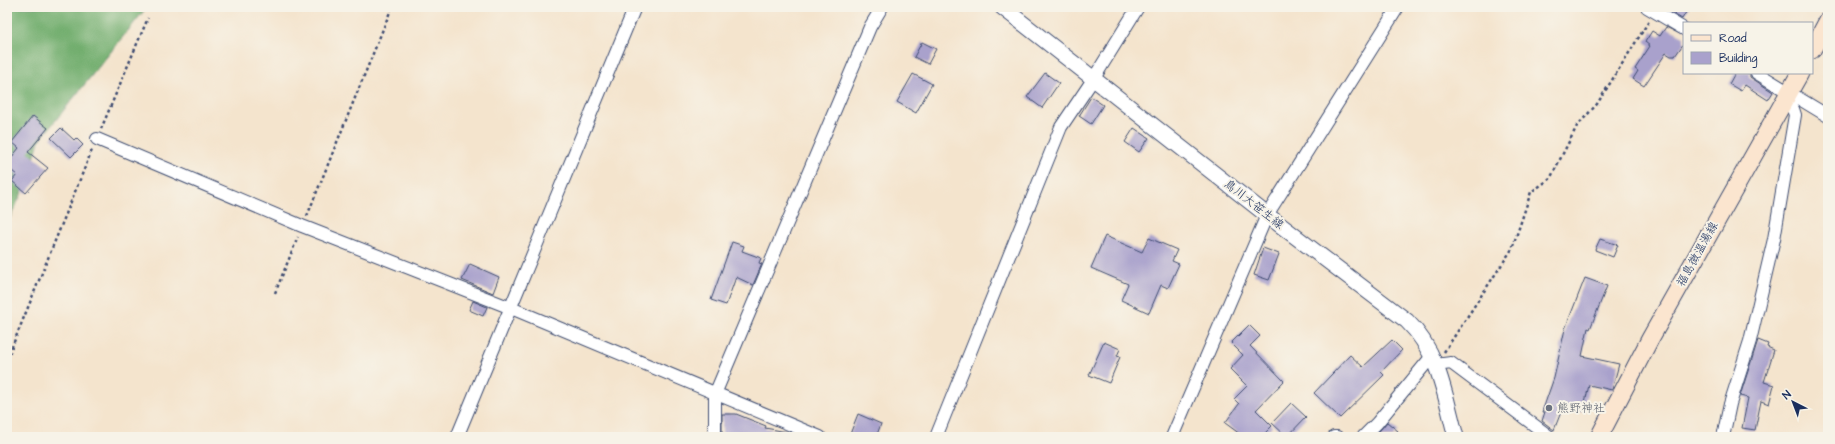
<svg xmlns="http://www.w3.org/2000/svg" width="1835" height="444" font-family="'Architects Daughter','Klee One',sans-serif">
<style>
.forest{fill:#72ae6e;stroke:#466e66}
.building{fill:#a9a1cc}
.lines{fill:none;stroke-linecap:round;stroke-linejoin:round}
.minor-casing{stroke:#3c4a6f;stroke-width:14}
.tertiary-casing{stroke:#3c4a6f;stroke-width:17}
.secondary-casing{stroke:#3c4a6f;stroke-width:19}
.path{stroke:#3c4a6f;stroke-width:2.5;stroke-dasharray:3 3;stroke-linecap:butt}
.minor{stroke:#fff;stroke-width:12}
.tertiary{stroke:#fff;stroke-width:15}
.secondary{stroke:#fbe5cf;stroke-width:17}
.worship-dot{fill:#6b7280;stroke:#f7f3e8;stroke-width:1.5}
.labels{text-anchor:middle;stroke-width:4;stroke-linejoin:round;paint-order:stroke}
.street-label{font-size:12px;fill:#1b2f5e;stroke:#f7f3e8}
.worship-label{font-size:12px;fill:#5b616d;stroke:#f7f3e8;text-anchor:start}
</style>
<rect width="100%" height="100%" fill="#f7f3e8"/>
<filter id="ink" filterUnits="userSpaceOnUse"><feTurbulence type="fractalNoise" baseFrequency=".025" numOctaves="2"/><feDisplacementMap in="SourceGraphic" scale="8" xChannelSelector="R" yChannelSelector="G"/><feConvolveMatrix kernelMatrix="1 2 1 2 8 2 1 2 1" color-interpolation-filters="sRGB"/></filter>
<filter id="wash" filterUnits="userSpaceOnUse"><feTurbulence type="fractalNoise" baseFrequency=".012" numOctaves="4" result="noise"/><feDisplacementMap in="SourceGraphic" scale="16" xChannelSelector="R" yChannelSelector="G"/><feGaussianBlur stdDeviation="0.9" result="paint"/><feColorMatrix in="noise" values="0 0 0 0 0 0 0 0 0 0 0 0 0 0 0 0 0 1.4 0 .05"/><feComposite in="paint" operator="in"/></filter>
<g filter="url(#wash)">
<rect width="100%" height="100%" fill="#f4e4cd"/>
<path class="forest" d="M14 7H147L39 141 28 180 7 224V18Z"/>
<g id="blocks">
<path class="building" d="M1662 7H1689L1682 19Z
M1666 27 1684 36V43L1675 56H1671L1666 53 1644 86 1633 79 1638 71 1635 69 1650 46 1645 42 1652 31 1660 36Z
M922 42 936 49 928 64 914 57Z
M1045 73 1059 83 1042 108 1027 97Z
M1735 73H1750V77L1753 79 1773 92 1768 100 1745 85 1741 91 1729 84Z
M913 74 932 84 916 113 897 102Z
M1091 97 1103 105 1091 124 1079 116Z
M33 116 48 128 28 152 48 168 26 193 12 181 17 175 7 167V163L19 148 12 142Z
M61 128 74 140 76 138 83 145 71 157 51 138Z
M1134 128 1149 138 1139 152 1125 142Z
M1105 236 1142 252 1149 238 1177 250 1172 261 1179 264 1168 288 1161 285 1149 313 1121 300 1128 284 1091 268Z
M1600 239 1618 245 1613 257 1595 250Z
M732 242 744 246 742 251 761 258 759 263 762 264 753 285 736 277 726 305 711 300Z
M1263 248 1279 254 1269 280 1254 275Z
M470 264 499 277 493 293 462 280Z
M1585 278 1607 286 1590 329 1588 328 1582 356 1619 364 1612 390 1589 385 1583 411 1563 407 1554 430 1542 421 1545 412H1542L1554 378 1565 329Z
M473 301 487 307 483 316 469 310Z
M1249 325 1260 336 1250 346 1284 381 1256 410 1272 426 1261 437H1244L1225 423 1239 404 1234 399 1247 386 1230 369 1243 355 1231 343Z
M1392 340 1402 350 1381 372 1384 375 1340 418 1314 393 1350 355 1363 367Z
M1758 340 1768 344 1767 347 1774 350 1764 382 1774 385 1769 404 1761 401 1755 430 1742 428 1748 398 1740 396Z
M1104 342 1120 349 1117 356 1120 357 1109 383 1089 375Z
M1291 403 1306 417 1287 437 1272 423Z
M722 414H736L766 426 765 428 787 432V437H722Z
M858 414 881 424 876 437H857L850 434Z
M1387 422 1398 431 1393 437H1374Z"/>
</g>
</g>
<g filter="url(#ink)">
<use href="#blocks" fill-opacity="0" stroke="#3c4a6f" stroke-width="1"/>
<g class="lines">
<defs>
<path id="minor" d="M1647 7 1684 29
M1757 73 1828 116
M97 139 302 226 511 308 820 437
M1436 365 1451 363 1550 437
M457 437 635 7
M715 437V394L870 27 882 7
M936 437 1061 127 1094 78 1138 7
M1172 437 1267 215 1398 7
M1334 437H1337
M1363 437 1377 423 1432 356
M1723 437 1730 404 1750 341 1774 239 1795 115 1793 109 1784 101"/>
<path id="tertiary" d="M1002 7 1267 215 1407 321C1439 352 1445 396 1456 437"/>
<path id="secondary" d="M1812 50 1828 20
M1599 437 1650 339 1800 73"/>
</defs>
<use href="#minor" class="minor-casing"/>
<use href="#tertiary" class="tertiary-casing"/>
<use href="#secondary" class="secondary-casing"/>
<path class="path" d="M101 129 148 18
M307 216 392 7
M275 293 298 237
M1444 352 1512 249 1531 192 1550 179 1577 126 1597 104 1649 21
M7 359 92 150"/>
<use href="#minor" class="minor"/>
<use href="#tertiary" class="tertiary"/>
<use href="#secondary" class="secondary"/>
</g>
</g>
<circle class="worship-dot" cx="1549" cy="408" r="4"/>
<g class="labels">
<g class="street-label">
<text transform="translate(1254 204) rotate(38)" y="4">鳥川大笹生線</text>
<text transform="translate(1697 254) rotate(-61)" y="4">福島微温湯線</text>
</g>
<g class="worship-label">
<text x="1557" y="412">熊野神社</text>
</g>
</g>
<rect width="1835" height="444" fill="none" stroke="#f7f3e8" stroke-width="24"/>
<rect x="1683" y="22" width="130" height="52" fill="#f7f3e8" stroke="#9fa5b1"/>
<rect x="1691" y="35" width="20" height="6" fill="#fbe5cf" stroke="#9fa5b1"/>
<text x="1719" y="42" font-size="12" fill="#1b2f5e">Road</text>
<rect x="1691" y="52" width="20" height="12" fill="#a9a1cc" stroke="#9fa5b1"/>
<text x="1719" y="62" font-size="12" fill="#1b2f5e">Building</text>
<g transform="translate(1793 402) rotate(318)" stroke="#f7f3e8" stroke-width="3" paint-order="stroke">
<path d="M0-3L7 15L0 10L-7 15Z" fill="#1b2f5e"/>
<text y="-6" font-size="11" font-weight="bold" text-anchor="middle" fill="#1b2f5e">N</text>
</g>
</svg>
